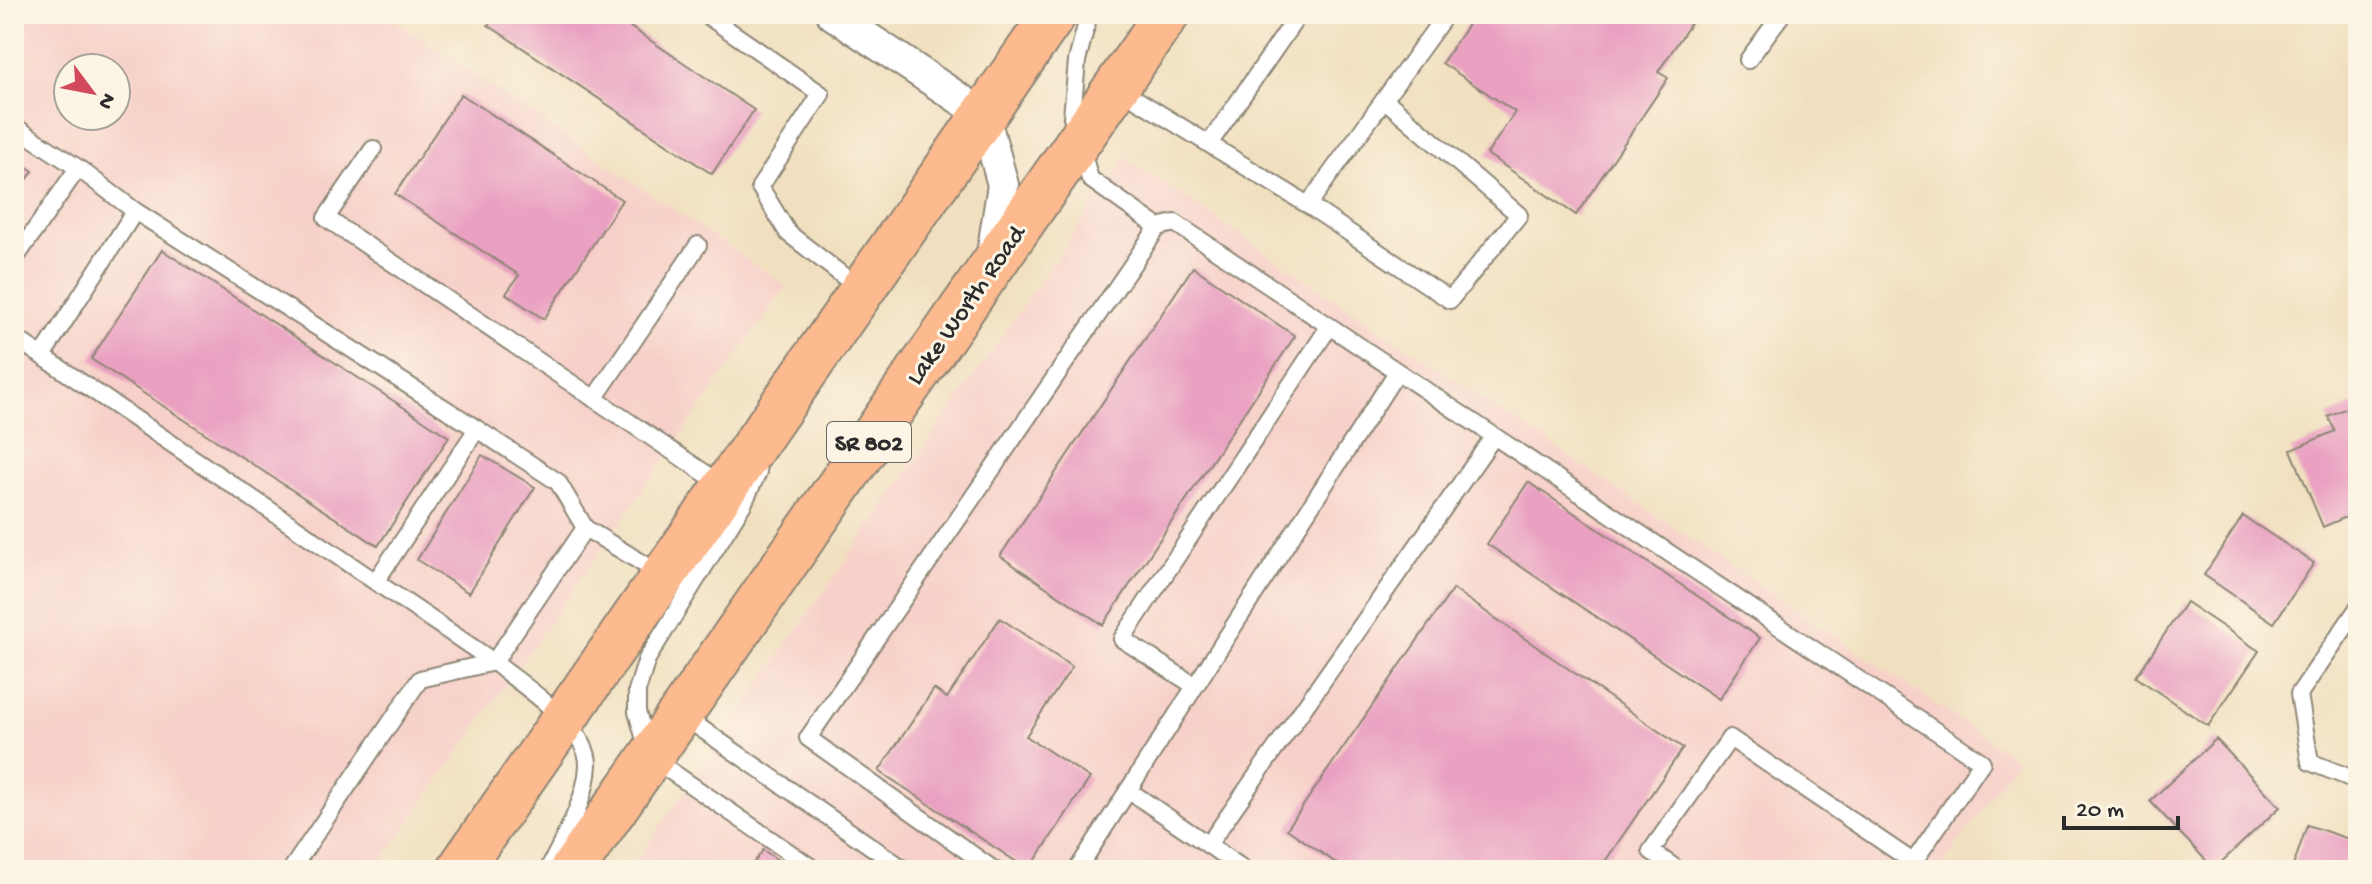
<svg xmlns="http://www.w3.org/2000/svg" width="2372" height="884" font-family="'Gochi Hand',sans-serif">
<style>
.built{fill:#f7d1c9;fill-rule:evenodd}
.building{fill:#e9a0c1}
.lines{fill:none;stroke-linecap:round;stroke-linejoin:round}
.service-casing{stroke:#8e8676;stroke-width:20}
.minor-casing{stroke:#8e8676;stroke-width:34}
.primary-casing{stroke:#8e8676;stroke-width:48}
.service{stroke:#fff;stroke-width:16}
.minor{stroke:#fff;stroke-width:30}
.primary{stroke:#fcba8e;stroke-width:44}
.labels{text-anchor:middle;stroke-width:6;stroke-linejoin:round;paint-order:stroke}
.shield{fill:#fcf5e5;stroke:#6a6863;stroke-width:2}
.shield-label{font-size:24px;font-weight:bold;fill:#2b2b2b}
.street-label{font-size:26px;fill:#2b2b2b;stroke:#fcf5e5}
</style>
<rect width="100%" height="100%" fill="#fcf5e5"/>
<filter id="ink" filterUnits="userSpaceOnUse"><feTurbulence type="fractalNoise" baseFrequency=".0125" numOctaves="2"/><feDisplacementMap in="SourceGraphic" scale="16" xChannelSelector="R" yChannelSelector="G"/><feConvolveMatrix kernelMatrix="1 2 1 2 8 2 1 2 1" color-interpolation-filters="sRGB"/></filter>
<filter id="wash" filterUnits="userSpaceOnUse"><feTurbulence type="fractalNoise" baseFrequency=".006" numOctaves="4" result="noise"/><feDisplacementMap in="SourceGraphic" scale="32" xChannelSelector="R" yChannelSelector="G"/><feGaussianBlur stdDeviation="1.8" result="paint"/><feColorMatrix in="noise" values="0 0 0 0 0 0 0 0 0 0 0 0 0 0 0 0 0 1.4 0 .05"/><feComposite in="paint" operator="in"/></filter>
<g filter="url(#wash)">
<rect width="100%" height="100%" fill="#f1e0c0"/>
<path class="built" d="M14 14H385L786 286 376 870H14ZM68 68H116V116H68Z
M1126 158 2017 759 1940 870H630Z"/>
<g id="blocks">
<path class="building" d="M495 14H611L754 110 712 174 488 25Z
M1475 14H1697L1658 72 1668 78 1576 215 1487 154 1515 112 1442 63Z
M461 94 622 200 544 319 506 294 519 275 395 194Z
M14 158 33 171 14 199Z
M162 250 449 437 378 546 91 359Z
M1193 267 1295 336 1103 625 1000 556Z
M2358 403V512L2323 527 2291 450 2335 431 2328 416Z
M482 455 535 487 469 593 417 560Z
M1528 482 1760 638 1719 699 1487 544Z
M2243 516 2314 563 2274 623 2204 575Z
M1453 589 1683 748 1599 870H1346L1287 829Z
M2186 602 2259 651 2208 726 2136 677Z
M1000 618 1072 667 1026 736 1090 778 1029 870 879 771 934 689 947 698Z
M2216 739 2280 807 2214 869 2150 801Z
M2307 825 2358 842V870H2292Z
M763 850 793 870H749Z"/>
</g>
</g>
<g filter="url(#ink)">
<use href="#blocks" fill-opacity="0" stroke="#8e8676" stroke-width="2"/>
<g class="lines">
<defs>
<path id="service" d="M705 14 821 94 760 187 788 233 860 289
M1089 14 1077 61 1072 117 1090 179 1158 227
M1748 60 1782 14
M1118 88 1308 205
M1385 100 1519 215 1450 300 1308 205 1446 14
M14 126 78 168
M1209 144 1299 14
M373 149 326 218 724 486
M135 211 477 429
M14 260 78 168 135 211 42 356
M14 337 494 662
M594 399 698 245
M758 472 743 504 647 659 637 691V712L650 757 815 870
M376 581 477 429 558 482 585 528
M2358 608 2299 694 2310 762 2358 781
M1195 686 1122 639 1329 327
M683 716 905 870
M1128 790 1245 870
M1208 845 1494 436
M291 870 420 679 494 662
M548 870C563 840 587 799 588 765 589 727 521 685 494 662L585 528 662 575
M994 870 808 738 1158 227 1175 223 1982 762 1908 870
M1077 870 1397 372
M1678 870 1651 851 1730 738 1913 862"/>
<path id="minor" d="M832 14 984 115 1003 185 991 261"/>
<path id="primary" d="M459 870 1054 14
M572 870 1167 14"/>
</defs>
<use href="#service" class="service-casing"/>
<use href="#minor" class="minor-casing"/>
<use href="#primary" class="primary-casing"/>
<use href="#service" class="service"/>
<use href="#minor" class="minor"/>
<use href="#primary" class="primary"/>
</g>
</g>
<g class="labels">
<rect class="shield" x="827" y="422" width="84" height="40" rx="6"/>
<g class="shield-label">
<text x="869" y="450">SR 802</text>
</g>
<g class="street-label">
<text transform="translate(964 304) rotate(-55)" y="9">Lake Worth Road</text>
</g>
</g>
<rect width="2372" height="884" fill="none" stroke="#fcf5e5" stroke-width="48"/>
<g transform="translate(92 92) rotate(122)"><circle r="38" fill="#fcf5e5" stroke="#a8a49b" stroke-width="2"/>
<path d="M0-6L14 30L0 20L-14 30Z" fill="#d1495b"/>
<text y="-12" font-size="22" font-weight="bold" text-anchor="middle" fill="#2b2b2b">N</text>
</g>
<path d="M2064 816v12h114v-12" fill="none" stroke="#2b2b2b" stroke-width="4"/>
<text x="2076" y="816" font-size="24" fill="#2b2b2b" stroke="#fcf5e5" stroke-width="6" paint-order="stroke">20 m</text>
</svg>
